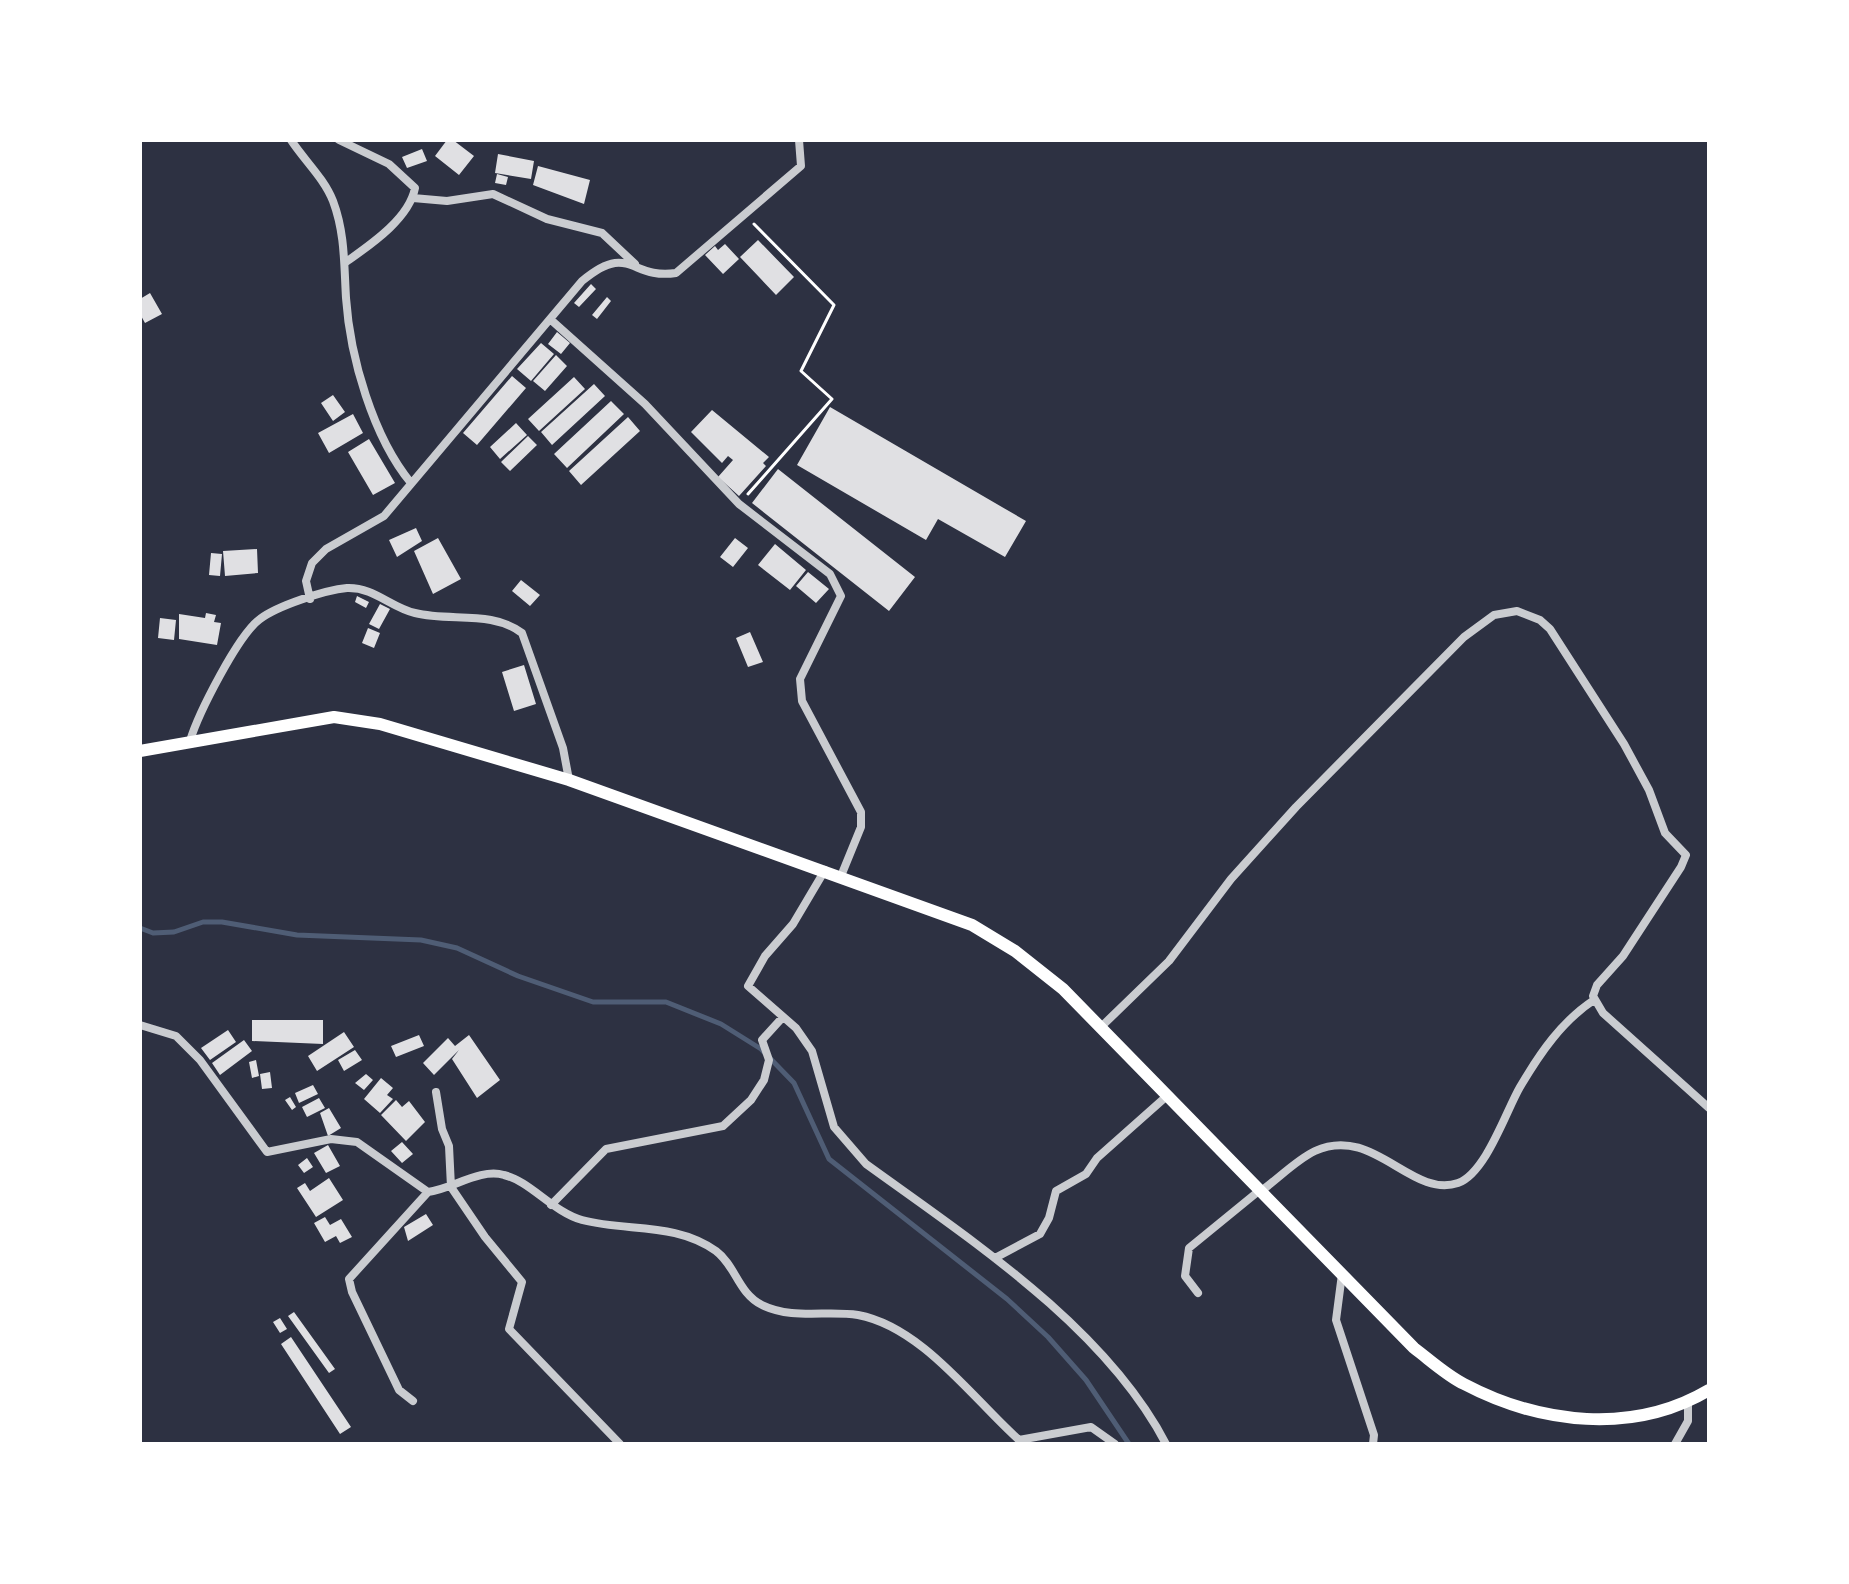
<svg xmlns="http://www.w3.org/2000/svg" width="1849" height="1584" font-family="'Source Sans 3',sans-serif">
<style>
.lines{fill:none;stroke-linecap:round;stroke-linejoin:round}
.stream{stroke:#4f5d75;stroke-width:5}
.building{fill:#e0e0e3}
.path{stroke:#fff;stroke-width:3}
.minor{stroke:#caccd0;stroke-width:8}
.secondary{stroke:#fff;stroke-width:12}
</style>
<rect width="100%" height="100%" fill="#2d3142"/>
<g class="lines">
<path class="stream" d="M140 928 153 933 174 932 203 922H222L297 935 421 940 457 948 518 976 593 1002H666L721 1024 761 1049 794 1083 829 1159 1007 1299 1048 1337 1086 1380 1129 1444"/>
</g>
<path class="building" d="M447 140H453L474 156 459 175 435 156Z
M422 149 427 161 407 168 402 157Z
M498 154 534 161 531 179 495 173Z
M538 166 590 180 584 204 533 185Z
M497 174 508 177 506 185 495 183Z
M758 240 794 277 776 295 740 257Z
M725 244 739 259 723 274 705 255 715 246 718 250Z
M591 284 596 289 579 307 574 303Z
M150 293 162 314 145 323 140 314V299Z
M607 297 611 301 597 319 592 315Z
M557 332 570 343 561 354 548 344Z
M541 343 554 354 531 381 517 369Z
M556 355 567 366 545 391 533 381Z
M512 376 526 388 477 445 463 433Z
M574 377 585 389 539 431 528 419Z
M594 384 605 396 552 445 541 432Z
M333 395 345 412 333 421 321 403Z
M611 401 624 414 567 468 554 454Z
M830 407 1026 521 1005 557 938 519 926 540 797 465Z
M712 410 769 457 763 463 766 466 739 496 718 477 733 460 728 456 722 463 691 432Z
M353 414 363 433 329 453 318 433Z
M628 417 640 431 581 485 569 471Z
M516 423 527 435 500 459 490 447Z
M528 436 537 445 510 471 501 462Z
M369 439 395 483 373 495 348 452Z
M778 469 915 577 889 611 752 503Z
M416 528 422 541 397 557 389 540Z
M438 538 461 579 433 594 414 551Z
M735 538 748 548 733 567 720 557Z
M775 544 806 570 790 590 758 565Z
M257 549 258 573 225 576 223 551Z
M211 553 222 554 220 576 209 575Z
M808 572 829 589 816 603 796 586Z
M521 580 540 595 530 606 512 591Z
M357 596 369 602 366 608 355 602Z
M380 604 390 609 379 629 369 624Z
M206 613 216 615 214 622 221 623 217 645 179 639V614L205 618Z
M160 618 176 620 174 640 158 638Z
M368 628 380 633 374 648 362 643Z
M750 632 763 662 748 667 736 638Z
M524 665 536 704 514 711 502 672Z
M252 1020H323V1044L252 1041Z
M228 1030 236 1042 210 1060 201 1048Z
M344 1032 354 1047 317 1071 308 1056Z
M419 1035 424 1046 396 1057 391 1046Z
M469 1035 500 1080 477 1098 452 1059 459 1050 434 1075 423 1063 448 1038 455 1046Z
M244 1040 252 1051 220 1075 212 1063Z
M355 1050 362 1060 344 1071 338 1060Z
M256 1060 259 1076 252 1078 249 1062Z
M270 1072 272 1088 262 1089 260 1074Z
M366 1074 373 1080 364 1090 355 1083Z
M381 1078 393 1088 387 1095 393 1099 380 1113 364 1099Z
M313 1085 318 1094 299 1103 295 1093Z
M290 1097 296 1107 292 1110 285 1100Z
M319 1098 325 1108 307 1117 302 1107Z
M396 1100 402 1107 409 1101 425 1122 406 1141 381 1115Z
M329 1108 341 1128 328 1136 320 1113Z
M402 1142 413 1154 402 1163 391 1151Z
M328 1145 340 1166 326 1173 314 1153Z
M307 1158 313 1167 304 1173 298 1165Z
M329 1178 343 1200 316 1217 297 1188 305 1183 310 1191Z
M426 1214 433 1225 408 1241 404 1227Z
M325 1217 330 1225 341 1219 352 1237 340 1243 336 1236 325 1242 314 1223Z
M294 1312 335 1369 329 1373 288 1316Z
M280 1318 287 1329 280 1333 273 1322Z
M291 1337 351 1427 340 1434 281 1344Z"/>
<g class="lines">
<path class="path" d="M748 494 832 399 801 371 834 305 754 224"/>
<path class="minor" d="M291 140C304 160 324 178 333 201 345 233 344 264 346 298 350 357 373 437 411 483
M339 140 389 164 415 188C409 219 370 245 346 262
M413 198 447 201 493 194 547 219 602 233 635 264
M550 319 645 404 739 504 830 574 841 596 800 679 802 701 861 812V827L841 876
M310 599 306 581 312 563 326 549 384 516 582 281C630 241 630 280 676 273L801 166 799 140
M190 741C198 714 238 635 260 619 277 606 325 590 347 588 374 587 390 607 415 613 450 622 492 610 522 633L563 748 569 780
M825 870 793 924 765 956 748 986 796 1028 812 1051 834 1127 866 1164C971 1240 1105 1327 1166 1444
M140 1025 176 1036 200 1060 267 1152 331 1139 357 1142 428 1192C452 1189 480 1168 504 1175 530 1181 553 1212 582 1220 628 1232 675 1222 716 1251 736 1266 738 1293 762 1305 793 1320 826 1310 858 1315 922 1327 973 1399 1019 1440L1091 1427 1115 1444
M1101 1027 1169 961 1231 879 1296 807 1464 637 1494 615 1517 611 1540 620 1550 629 1624 744 1649 790 1665 833 1686 855 1681 867 1623 956 1597 985 1593 996 1603 1013 1709 1108
M436 1092 442 1129 449 1146 451 1187 485 1237 522 1282 509 1329 620 1444
M1261 1191C1278 1179 1296 1160 1315 1151 1373 1124 1411 1199 1458 1183 1486 1173 1506 1111 1520 1087 1540 1053 1562 1021 1594 1000
M551 1205 606 1149 723 1126 751 1100 764 1080 769 1060 762 1040 782 1018
M995 1258 1040 1234 1049 1218 1056 1191 1086 1174 1097 1158 1168 1095
M1342 1274 1336 1320 1374 1435 1373 1444
M1198 1293 1185 1276 1189 1248 1260 1190
M413 1401 399 1390 352 1292 349 1279 428 1192
M1675 1444 1688 1421V1402"/>
<path class="secondary" d="M140 751 334 717 380 724 569 780 972 925 1015 951 1063 989 1414 1348C1430 1360 1446 1375 1464 1384 1540 1424 1633 1435 1709 1390"/>
</g>
<rect width="1849" height="1584" fill="none" stroke="#ffffff" stroke-width="284"/>
</svg>
